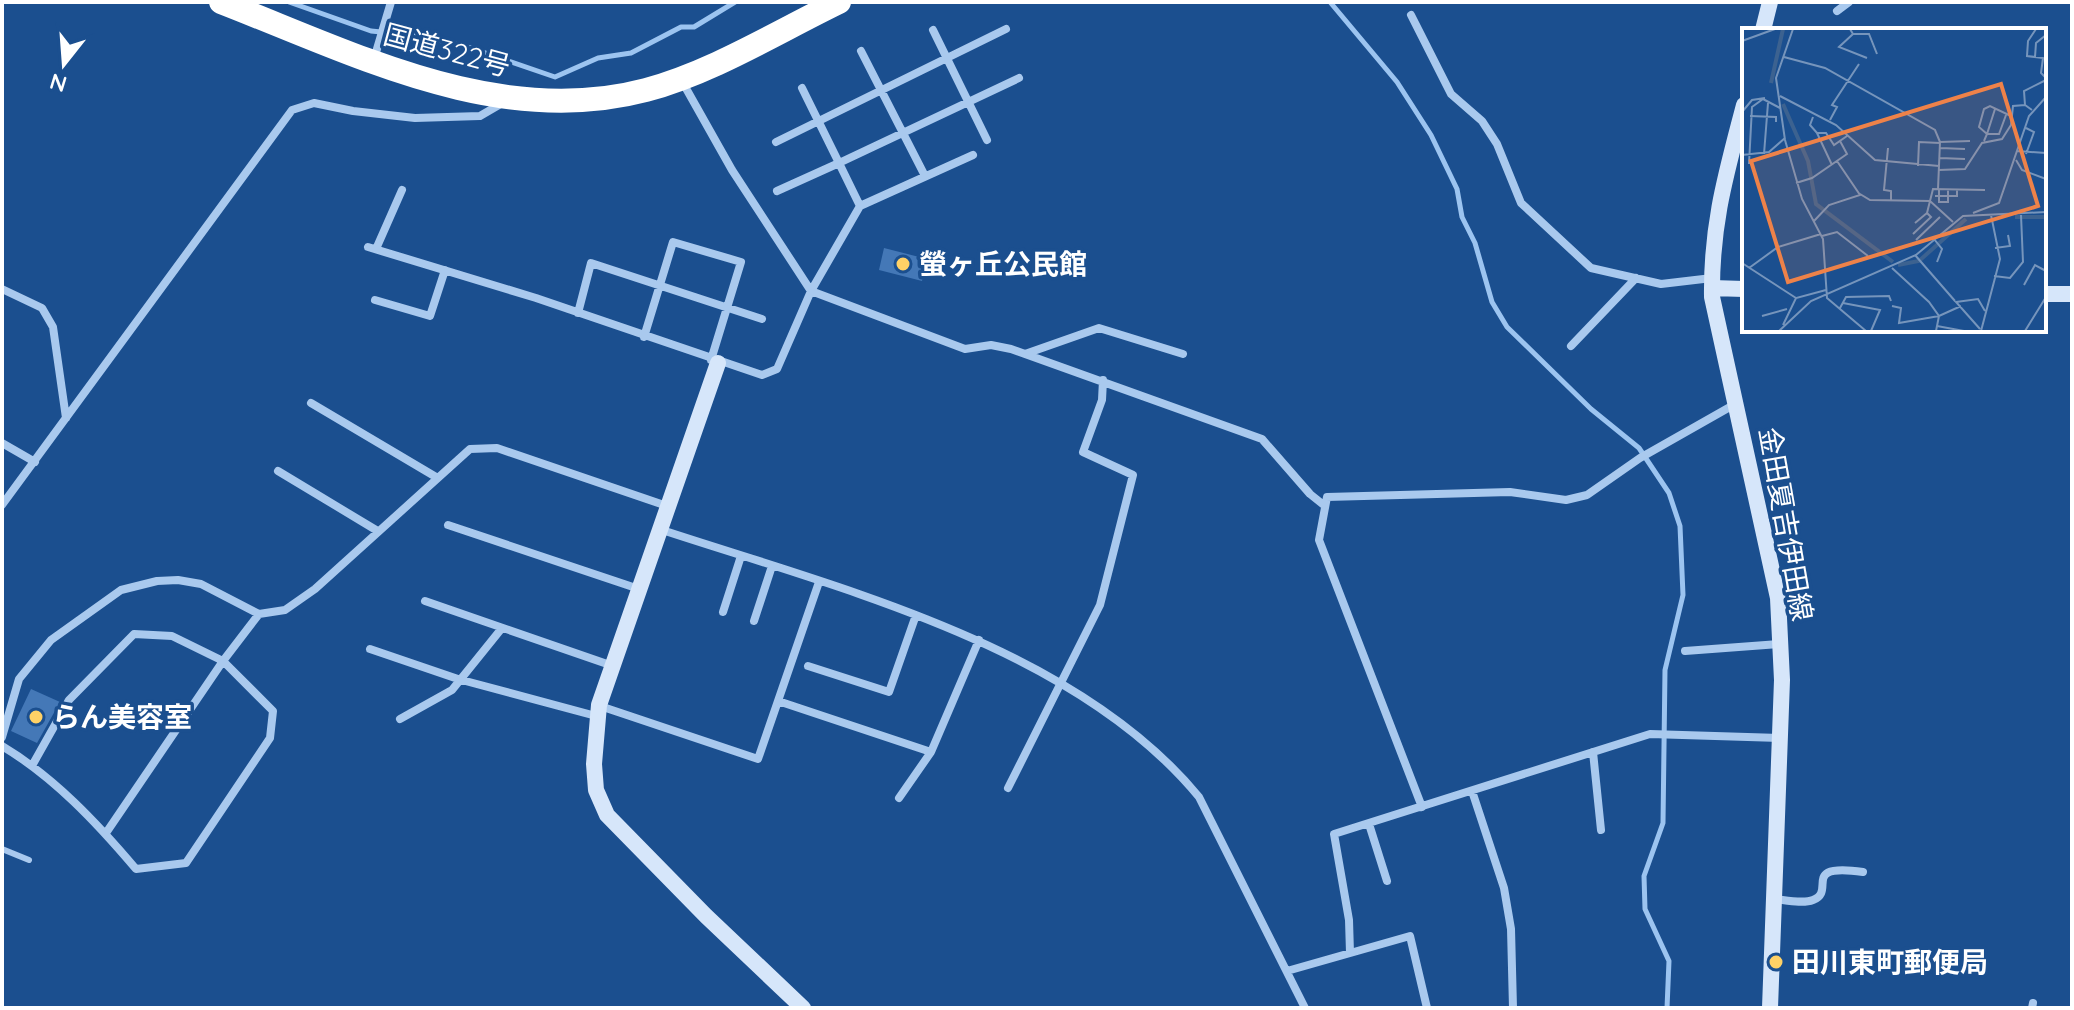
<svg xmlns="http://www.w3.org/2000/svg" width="2074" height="1010" font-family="Quicksand,'Noto Sans JP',sans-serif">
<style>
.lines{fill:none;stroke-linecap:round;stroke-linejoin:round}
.stream{stroke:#9cc4f0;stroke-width:5}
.building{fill:#4478b7}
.lane{stroke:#a9c9ee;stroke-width:6}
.street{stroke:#a9c9ee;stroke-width:8}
.secondary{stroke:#d6e6fa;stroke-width:16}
.highway{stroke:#fff;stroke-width:24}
.poi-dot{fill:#ffd166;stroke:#1b4f8f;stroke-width:3}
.labels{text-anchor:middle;stroke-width:7;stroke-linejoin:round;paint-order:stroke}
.street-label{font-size:28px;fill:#fff;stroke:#1b4f8f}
.poi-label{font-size:28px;font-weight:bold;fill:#fff;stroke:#1b4f8f;text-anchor:start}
.inset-river{fill:none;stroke:#3c6290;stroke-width:4}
.inset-road{fill:none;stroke:#7695bc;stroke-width:2}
.view{fill:#ee8249;fill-opacity:0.15;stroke:#ee8249;stroke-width:4}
.inset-edge{fill:none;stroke:#fff;stroke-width:4}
</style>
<rect width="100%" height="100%" fill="#1b4f8f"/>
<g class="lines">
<path class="stream" d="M289 2 371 31 422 36 471 48 555 77 598 58 631 53 681 27H694L735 2
M1330 2 1397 82 1431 135 1457 189 1462 217 1475 243 1492 302 1507 327 1591 409 1639 448 1669 493 1680 526 1683 595 1665 670 1663 823 1644 876 1645 909 1669 961 1667 1008"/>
</g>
<path class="building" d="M884 248 927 259 922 281 879 270Z
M31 689 60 702 37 743 11 731Z"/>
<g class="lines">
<path class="lane" d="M2 849 29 860"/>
<path class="street" d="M1837 11 1849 2
M1411 15 1451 94 1482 121 1497 144 1521 203 1591 268 1661 284 1712 278
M933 30 987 140
M861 51 925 176
M374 59 391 2
M683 83 732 170 811 291 965 349 991 345 1011 349 1262 439 1310 494 1325 506
M776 142 1006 29
M777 191 839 163 802 88
M860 206 839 163 1019 78
M368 247 536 298 762 375 777 369 811 291 860 206 973 155
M376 249 402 190
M2 289 42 308 53 327 66 418
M375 300 430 316 445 270
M578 313 591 263 762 319
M644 337 673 242 741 262 711 360
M1571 346 1636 278
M1025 354 1099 328 1183 354
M311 403 436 477
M2 443 35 462
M278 471 376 530
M2 505 292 110 314 103 353 111 415 118 480 116 504 102
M448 525 639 589
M659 529C838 588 1075 646 1199 797L1305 1008
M425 601 613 666
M723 612 741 556
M754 621 772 566
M370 649 458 679 596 716
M1685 651 1779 644
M808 666 889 692 916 615
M778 701 931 752
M600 706 758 759 819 582
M400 719 452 690 502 628
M2 737 19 679 51 640 121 590 157 581 178 580 201 584 259 614 285 610 315 589 470 449 497 448 667 506
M2 746C54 777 97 823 136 869L186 863 270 738 273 711 223 661 259 614
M1593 752 1601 830
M33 764 69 700 134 634 172 636 223 661 106 833
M1008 788 1100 605 1133 475 1083 452 1102 400 1103 380
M1472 791 1504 888 1511 929 1513 1008
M899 798 931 752 979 640
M1422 807 1319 540 1327 497 1510 492 1566 500 1587 495 1640 458 1737 403
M1369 824 1387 881
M1774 899C1785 900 1803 904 1813 900 1837 891 1799 863 1863 872
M1350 953 1349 920 1334 834 1650 734 1781 738
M1287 971 1410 936 1427 1008
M2032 1008 2033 1003"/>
<path class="secondary" d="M1763 30 1770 2
M1744 105C1726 174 1711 224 1712 297L1778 598 1782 680 1770 1008
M1712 288 1744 289
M2044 294H2072
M718 363 599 705 594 764 596 790 607 815 706 916 803 1008"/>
<path class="highway" d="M221 2C355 54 499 129 646 90 713 72 777 32 839 2"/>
</g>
<g class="poi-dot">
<circle cx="903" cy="264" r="8"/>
<circle cx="36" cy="717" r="8"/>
<circle cx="1776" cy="962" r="8"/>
</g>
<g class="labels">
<g class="street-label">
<text transform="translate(447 50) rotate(15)" y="10">国道322号</text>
<text transform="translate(1786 524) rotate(80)" y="10">金田夏吉伊田線</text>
</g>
<g class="poi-label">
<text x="919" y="274">螢ヶ丘公民館</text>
<text x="52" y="727">らん美容室</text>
<text x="1792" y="972">田川東町郵便局</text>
</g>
</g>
<g transform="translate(1742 28)">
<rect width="304" height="304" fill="#1b4f8f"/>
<path class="inset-river" d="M29 55 41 1M41 76 66 133 74 176 151 234M273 189H304M156 237 177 233 224 191"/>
<path class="inset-road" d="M51 1 34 50 43 112 60 171 81 211 85 270 124 303M108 1 111 6H127L135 26M294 1 286 13 285 28 301 30 299 45 304 50M111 6 97 19 125 30M0 13 33 1M42 29 83 40 193 102 198 114 196 161M293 29 294 15 304 7M38 68 94 97 133 132 197 138M283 77 282 63 304 52M253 81 245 106H257L264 87M0 84 10 72 23 70M8 88 34 89V94M71 89 68 97 75 105H84L92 117 105 108M88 92 95 79 90 77 117 36M75 105 90 137M242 113 245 106 237 99 242 81 248 78 269 88M198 114 228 113M146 120 142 162 149 163V173M198 120 223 121M275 123 304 125M22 126 26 75M284 126 292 104 284 100M0 127 27 124 43 110M198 130 223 131M274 132 280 142 304 151M7 136 10 79 21 71 38 80M176 138 177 114 198 115M197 142 223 141 240 115 260 111 269 97 271 78 283 77 290 82M54 155 70 150 105 126 98 113M197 161V174H206V162M118 166 128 172 188 173 211 194M193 168H215V161M231 185 257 175 287 88 304 69M72 193 87 177 118 167 95 133M173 195 185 185 191 161 243 162M171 206 189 189 185 185M80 208 95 204 126 228M192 211 200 221 195 234M174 212 198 189M253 220 268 218 266 207M173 227 213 273M0 235 54 270M7 240 36 219 79 206M150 240 187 274 197 288 194 303M252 248 268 250 281 234 279 187M282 257 293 237 304 243M101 275 138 282 129 303M150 278 159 280 157 295 197 288 219 278M98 280 104 269 147 268 149 273M20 288 45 281M41 297 54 270 84 262M195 298 222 303M238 301 214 274 236 271 243 283M37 303 69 273 174 227 221 188 304 184M239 303 258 231 249 187M283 303 304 269"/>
<path class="view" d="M259 56 296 178 46 254 9 133Z"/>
<rect width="304" height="304" class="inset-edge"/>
</g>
<rect width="2074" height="1010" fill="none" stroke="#ffffff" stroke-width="8"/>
<g transform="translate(64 64) rotate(197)" stroke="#1b4f8f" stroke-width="6" paint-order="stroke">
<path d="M0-6L14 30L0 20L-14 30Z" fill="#ffffff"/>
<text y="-12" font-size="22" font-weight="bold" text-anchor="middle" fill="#ffffff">N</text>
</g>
</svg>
